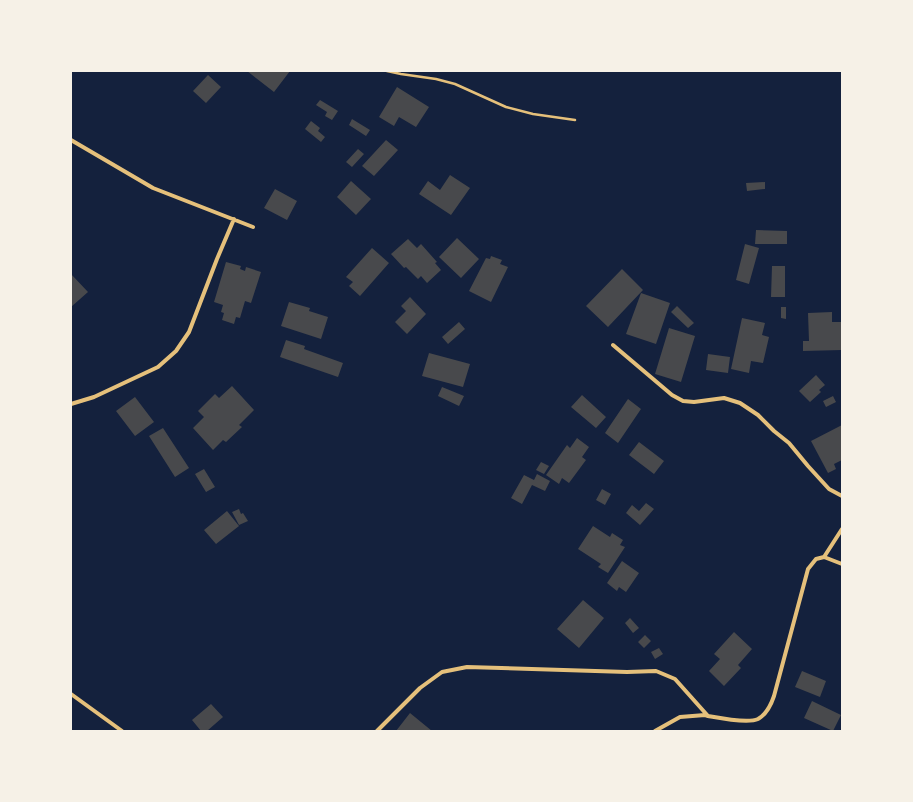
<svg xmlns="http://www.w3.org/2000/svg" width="913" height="802" font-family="Cabin,sans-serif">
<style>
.building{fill:#48494c}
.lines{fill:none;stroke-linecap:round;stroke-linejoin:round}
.path{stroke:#e5c07b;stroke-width:2.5}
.minor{stroke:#e5c07b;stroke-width:4}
</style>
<rect width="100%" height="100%" fill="#14213d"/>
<path class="building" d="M247 71H290L274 92Z
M208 75 221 87 206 103 193 91Z
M397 87 429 107 416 127 399 117 394 126 379 117Z
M320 100 338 111 332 120 325 116 327 112 316 105Z
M352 119 370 130 366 136 349 125Z
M311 121 320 128 318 131 325 137 321 142 305 129Z
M386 140 398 150 374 176 362 166Z
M358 149 364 154 352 167 346 162Z
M450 175 470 188 451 215 419 194 428 181 440 190Z
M351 181 371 199 356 215 337 197Z
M765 182V189L747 191 746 183Z
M275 189 297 201 287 220 264 208Z
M756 230 787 231V244H755Z
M457 238 479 259 461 278 439 257Z
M408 239 417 248 421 244 437 262 435 263 441 270 427 283 421 276 418 279 406 267 404 268 391 254Z
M745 244 759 248 749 284 736 280Z
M372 248 389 263 360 296 349 286 353 282 346 277Z
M491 256 502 260 500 264 508 267 491 302 469 291 486 258 490 259Z
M226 262 241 266 240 269 245 271 246 267 261 272 251 303 245 301 240 318 236 317 234 324 222 320 224 313 221 312 223 305 214 302Z
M772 266H785V297H771Z
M622 269 643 290 608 327 586 306Z
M71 274 88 292 71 307Z
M641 293 670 303 656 344 626 334Z
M410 297 426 314 407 334 395 322 406 311 401 306Z
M289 302 310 308 309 311 328 317 321 339 281 326Z
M677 306 694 323 688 328 671 312Z
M781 307H786V319L781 318Z
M832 312V322H842V350L803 351V341H809L808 313Z
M742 318 765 323 762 335 769 337 763 363 751 361 749 373 731 369Z
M459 322 465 329 448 344 442 337Z
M669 328 695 336 681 382 655 374Z
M286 340 305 346 304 349 343 363 338 377 280 357Z
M429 353 470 364 463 387 422 376Z
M708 354 730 357 728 373 706 370Z
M816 375 825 385 819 390 821 392 810 402 799 391Z
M232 386 254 410 239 425 242 427 226 442 223 440 213 450 193 428 204 417 198 411 215 394 219 398Z
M442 387 464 396 459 406 438 396Z
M582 395 606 417 596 428 571 407Z
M833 396 836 402 826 407 823 401Z
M135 397 154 422 135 436 116 411Z
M628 399 641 409 618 443 605 433Z
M842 425V460L834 464 836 469 828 473 811 441Z
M163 428 189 468 175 477 149 436Z
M577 438 589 447 582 457 586 460 569 483 562 478 559 484 546 475 567 445 570 448Z
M639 442 664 461 654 474 629 455Z
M541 462 549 466 544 474 536 470Z
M204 469 215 487 206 492 195 474Z
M537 474 550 481 545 491 532 485 522 504 511 498 524 475 534 480Z
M602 489 611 494 605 505 596 500Z
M646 503 654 509 640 525 626 513 632 505 639 511Z
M239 509 241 514 243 513 248 521 239 525 232 512Z
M227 511 239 526 216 544 204 530Z
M593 526 610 537 612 533 623 540 620 545 625 547 608 573 598 567 601 564 578 549Z
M622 561 639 573 626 592 619 587 617 591 607 583Z
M583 600 604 618 579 648 557 629Z
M630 618 639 628 633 633 625 623Z
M734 632 752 649 738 665 741 668 724 686 709 671 720 659 714 654Z
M645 635 651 641 644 648 638 642Z
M659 648 663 654 655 659 651 652Z
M802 671 826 681 820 697 795 687Z
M812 701 841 715 833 731 804 718Z
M211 704 223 717 207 731H201L192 720Z
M410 713 432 731H396Z"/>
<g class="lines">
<path class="path" d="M387 71 401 74 436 79 455 84 506 107 533 114 575 120"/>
<path class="minor" d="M71 140 153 188 253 227
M613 345 672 395 683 401 694 402 724 398 740 403 758 415 774 431 789 443 808 466 829 489 842 496
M71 404 94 397 158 367 176 351 189 332 217 259 234 219
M824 557 842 529
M71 694 122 731
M377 731 420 688 442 672 467 667 627 672 656 671 675 679 708 716
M655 731 680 717 705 715 708 716C719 718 748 724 758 719 767 714 771 705 774 696L808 569 816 559 824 557 842 564"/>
</g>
<rect width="913" height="802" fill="none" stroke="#f6f1e7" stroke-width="144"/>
</svg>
